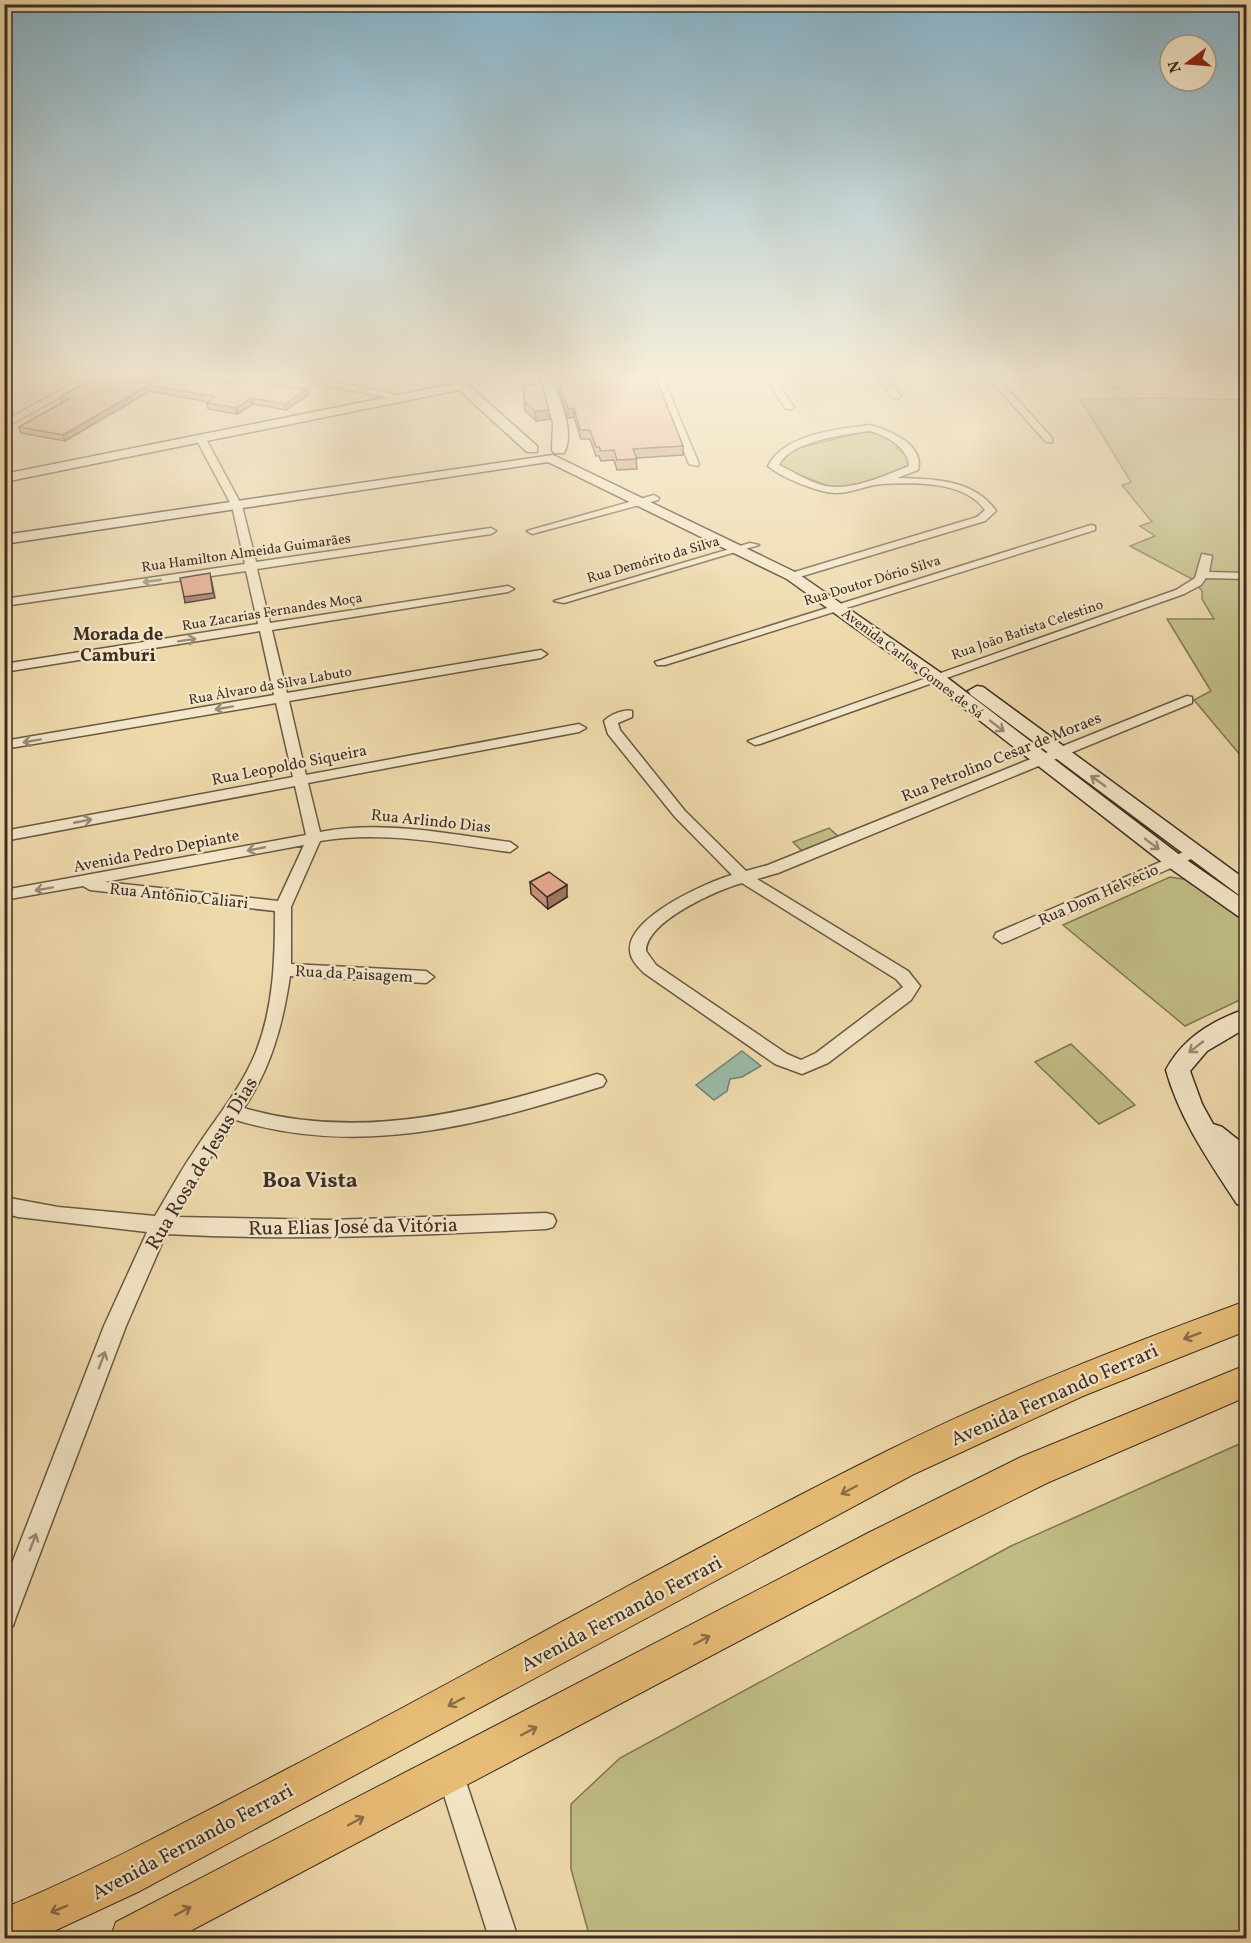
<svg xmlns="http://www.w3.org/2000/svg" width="1251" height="1943" font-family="Vollkorn,serif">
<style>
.green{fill:#c0bd84;stroke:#7e7654;stroke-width:1.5}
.water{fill:#9abaa6;stroke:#748272;stroke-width:1.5}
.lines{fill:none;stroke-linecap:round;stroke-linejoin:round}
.street-casing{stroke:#685945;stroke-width:3}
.secondary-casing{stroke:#3c2e23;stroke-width:3}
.primary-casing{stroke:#3c2e23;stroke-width:2}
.street{fill:#f4e6c8;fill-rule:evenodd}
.secondary{fill:#f4e6c8;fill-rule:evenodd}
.primary{fill:#e7bc76;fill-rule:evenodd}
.wall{fill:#c69079;stroke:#3c2e23;stroke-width:1.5}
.shaded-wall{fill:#a17663;stroke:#3c2e23;stroke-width:1.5}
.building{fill:#e6a88d;stroke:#3c2e23;stroke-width:1.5}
.oneway{stroke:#988a76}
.oneway2{stroke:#896e48}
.labels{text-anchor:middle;stroke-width:4.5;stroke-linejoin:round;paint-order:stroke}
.far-street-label{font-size:14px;fill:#3c2e23;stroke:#f4e6c8}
.street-label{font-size:16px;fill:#3c2e23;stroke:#f4e6c8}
.far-district-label{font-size:18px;font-weight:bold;fill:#3c2e23;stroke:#f4e6c8}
.near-street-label{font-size:20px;fill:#3c2e23;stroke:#f4e6c8}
.district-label{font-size:22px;font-weight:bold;fill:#3c2e23;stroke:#f4e6c8}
</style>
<rect width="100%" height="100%" fill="#eed9ab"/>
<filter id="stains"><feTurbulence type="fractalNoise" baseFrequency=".00333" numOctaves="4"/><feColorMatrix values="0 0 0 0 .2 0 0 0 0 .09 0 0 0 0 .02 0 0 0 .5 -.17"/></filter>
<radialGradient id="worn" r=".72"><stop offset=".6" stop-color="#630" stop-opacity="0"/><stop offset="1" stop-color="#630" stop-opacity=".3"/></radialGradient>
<path class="green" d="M1158 398 1246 400V762L1194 700 1211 691 1167 619H1214L1202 599V591L1192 579 1130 546 1155 536 1140 526 1152 522 1122 485 1131 482 1080 399Z
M871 430 878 431 902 446 896 448 911 459 912 468 843 488H833L775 465 787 451Z
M829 828 838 836 802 851 793 842Z
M1170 877 1189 880 1246 922V997L1185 1026 1063 925Z
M1071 1044 1135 1105 1099 1124 1035 1062Z
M1246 1441V1938H590L571 1869V1804L620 1758 1011 1546Z"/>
<path class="water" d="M742 1051 761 1066 742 1077 730 1079 727 1091 714 1100 696 1085Z"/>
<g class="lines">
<defs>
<path id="street" d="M4 375H15L4 381Z
M89 375H100L4 428V421Z
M271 375H290L340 384 354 375H364L349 385 412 398 407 401Z
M654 375H662L699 464 698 466 689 464Z
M764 375H772L794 407 792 409H786Z
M877 375H885L901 396 899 398H893Z
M986 375H995L1052 438V442H1046Z
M1097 375H1106L1118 387 1111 389Z
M1207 375H1219L1220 377 1216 380Z
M870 425C889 430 925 445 918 470L897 478C933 479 974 479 996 511L985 521 796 578H788V574L977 517 985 510C965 481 914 482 882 484 867 485 851 493 836 493 819 493 780 477 768 466 784 434 838 429 870 425ZM870 431C887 436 908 447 909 466 887 475 860 487 836 487 816 487 796 473 779 465 790 441 846 434 870 431Z
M201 436 206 439 242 506 256 562 491 528 496 531 491 534 257 569 270 623 508 586 514 589 508 592 272 630 287 693 541 650 547 654 541 658 289 701 306 775 579 724 586 728 579 732 308 783 320 832C383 820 447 834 510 842L517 847 510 852C447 844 383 830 320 841L291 907V964L426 971 434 977 426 983 290 976C283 1024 271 1068 244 1108 363 1143 483 1109 597 1074L603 1076 606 1081 603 1086C481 1125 362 1158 236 1120L205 1166 175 1217 329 1220 546 1213 553 1215 556 1221 553 1227 546 1229C419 1235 293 1241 166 1234L126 1326 16 1617 13 1626 4 1629V1584L104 1326 147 1232 18 1217 4 1213V1197L58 1207 155 1216C168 1195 179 1173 193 1153 215 1119 241 1089 256 1052 274 1006 275 959 275 911L90 890 83 886 4 900V890L306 835 295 786 4 841V831L293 777 276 703 4 749V741L274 695 260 631 4 672V664L258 624 246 571 4 606V599L245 564 232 506 196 439ZM304 845 278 901 105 882Z
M654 495 659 498 658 500 532 534 527 531Z
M1091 525 1095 526V530L665 665H657L655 662Z
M750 543 759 545 564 603 554 601Z
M1202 554 1212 556 1209 572 1245 573 1246 579 1206 578 1201 585 1184 594 760 744 755 745 748 741 1176 590 1195 578Z
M1187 696 1192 697V703L778 873 757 879 908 971 920 986 911 1000 828 1063 802 1074 775 1064 644 973C638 967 630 959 630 950 628 917 707 882 732 875L675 817 608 734 604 721C610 715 623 709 632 711V717L618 723 620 730 685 811 746 871 768 865ZM742 883 896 979 903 987 816 1053 801 1060 787 1054 656 965 646 951C646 921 717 890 742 883Z
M1195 847 1202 852 1200 855 1008 941 1002 943 994 937 996 933Z
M450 1760 460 1763 463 1773 518 1938H489L437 1773 440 1763Z"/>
<path id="secondary" d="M446 375H457L537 446V452H527L459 390 4 482V474L453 384Z
M539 375H551C558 397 576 431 564 453H554L552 450 553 423Z
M553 455 797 573 941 673 1181 856 1246 901V918L1238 916 1167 866 929 681 787 579 548 462 4 544V535Z
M977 686 983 687 1246 880V897L1239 895 971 695 968 691Z
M1246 1009V1028L1207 1051 1190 1071 1202 1104 1213 1124 1222 1127 1246 1146V1172L1244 1171 1246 1175V1207L1237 1204C1209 1161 1180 1120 1166 1070 1182 1039 1213 1020 1246 1009Z"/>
<path id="primary" d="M1246 1301V1331L1083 1396 912 1475 138 1892 39 1938H4V1908C103 1867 197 1816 291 1767 490 1663 686 1551 887 1451 1003 1393 1124 1346 1246 1301Z
M1246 1365V1397L1047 1483 896 1558 177 1938H110L116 1922 870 1532 1021 1457Z"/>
</defs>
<use href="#street" class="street-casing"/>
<use href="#secondary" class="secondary-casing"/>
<use href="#primary" class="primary-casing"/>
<use href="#street" class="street"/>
<use href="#secondary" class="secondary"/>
<use href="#primary" class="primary"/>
</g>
<path class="wall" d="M100 375 235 384 287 375 288 380 280 385 308 395 286 410 253 404 237 414 208 409 207 403 208 402 150 391 65 441 21 433 19 427 62 403 60 397Z
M564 375 683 446V455L636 458 637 469 617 470 614 460 601 461 599 456H596L590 439H581L574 417 568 418 560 393V385L565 384Z
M523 385 550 419 536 421 525 411Z
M530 882 567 897 548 909 531 894Z"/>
<path class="shaded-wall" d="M287 375 288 380 272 389 271 383Z
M149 385 150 391 65 441 63 435Z
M307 389 308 395 286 410 285 404Z
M251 398 253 404 237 414 236 408Z
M574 408V417L568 418V409Z
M549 410 550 419 536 421 535 411Z
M211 578 215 598 185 603 184 597Z
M567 885V897L548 909 547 897Z"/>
<path class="building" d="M100 375H183L235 384 250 375H286L271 383 307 389 285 404 251 398 236 408 207 403 215 397 149 385 63 435 19 427 69 399 60 397Z
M564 375H655L683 446 633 449 637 459 617 460 614 450 601 451 599 447H596L590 430H580L574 408 568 409 560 385 567 384Z
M542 384 549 410 535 411 525 402 523 385Z
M210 573 213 593 184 597 180 578Z
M549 872 567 885 547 897 530 882Z"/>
<defs><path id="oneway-shaft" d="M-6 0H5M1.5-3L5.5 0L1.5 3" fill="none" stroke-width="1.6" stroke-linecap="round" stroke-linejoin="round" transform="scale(1.5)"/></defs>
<g class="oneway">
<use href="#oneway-shaft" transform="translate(152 581) rotate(172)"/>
<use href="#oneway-shaft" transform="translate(187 640) rotate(-9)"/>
<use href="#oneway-shaft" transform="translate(224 708) rotate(170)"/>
<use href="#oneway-shaft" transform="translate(997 726) rotate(38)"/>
<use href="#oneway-shaft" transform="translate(32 741) rotate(170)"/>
<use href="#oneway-shaft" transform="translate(1098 781) rotate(-144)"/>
<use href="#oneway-shaft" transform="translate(83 821) rotate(-11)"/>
<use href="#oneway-shaft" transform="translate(1152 844) rotate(37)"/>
<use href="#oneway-shaft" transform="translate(256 849) rotate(169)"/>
<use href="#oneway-shaft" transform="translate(44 889) rotate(170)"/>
<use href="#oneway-shaft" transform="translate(1196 1047) rotate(142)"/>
<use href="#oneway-shaft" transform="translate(102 1360) rotate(-69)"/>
<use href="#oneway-shaft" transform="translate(33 1542) rotate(-69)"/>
</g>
<g class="oneway2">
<use href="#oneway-shaft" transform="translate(1192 1336) rotate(160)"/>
<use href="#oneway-shaft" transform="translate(849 1490) rotate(152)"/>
<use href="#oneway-shaft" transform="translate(702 1640) rotate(-28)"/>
<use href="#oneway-shaft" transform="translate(456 1702) rotate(152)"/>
<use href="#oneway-shaft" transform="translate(529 1731) rotate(-28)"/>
<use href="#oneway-shaft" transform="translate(356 1821) rotate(-28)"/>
<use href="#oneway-shaft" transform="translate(59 1909) rotate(158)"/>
<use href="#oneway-shaft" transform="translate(183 1911) rotate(-28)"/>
</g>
<linearGradient id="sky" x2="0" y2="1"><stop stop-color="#89b6ce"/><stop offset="0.58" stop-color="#f7eed9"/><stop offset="1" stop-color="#f7eed9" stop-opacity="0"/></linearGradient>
<rect width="1251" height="647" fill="url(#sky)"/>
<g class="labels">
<g class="far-street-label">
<text transform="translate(246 552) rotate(-8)" y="5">Rua Hamilton Almeida Guimarães</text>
<text transform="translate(653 559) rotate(-16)" y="5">Rua Demórito da Silva</text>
<text transform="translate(872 580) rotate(-17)" y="5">Rua Doutor Dório Silva</text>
<text transform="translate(272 611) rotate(-9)" y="5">Rua Zacarias Fernandes Moça</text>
<text transform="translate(1027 629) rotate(-19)" y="5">Rua João Batista Celestino</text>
<text transform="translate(913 663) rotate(37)" y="5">Avenida Carlos Gomes de Sá</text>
<text transform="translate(270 685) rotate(-10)" y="5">Rua Álvaro da Silva Labuto</text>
</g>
<g class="street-label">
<text transform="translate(1001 756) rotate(-22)" y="6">Rua Petrolino Cesar de Moraes</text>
<text transform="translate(289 764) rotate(-11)" y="6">Rua Leopoldo Siqueira</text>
<text transform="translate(431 820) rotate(6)" y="6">Rua Arlindo Dias</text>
<text transform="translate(156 850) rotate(-11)" y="6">Avenida Pedro Depiante</text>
<text transform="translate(1098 894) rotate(-24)" y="6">Rua Dom Helvécio</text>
<text transform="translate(179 895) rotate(6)" y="6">Rua Antônio Caliari</text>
<text transform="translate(354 973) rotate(3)" y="6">Rua da Paisagem</text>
</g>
<g class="far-district-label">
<text x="118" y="640">Morada de<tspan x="118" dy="21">Camburi</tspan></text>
</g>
<g class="near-street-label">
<text transform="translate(201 1163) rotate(-59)" y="7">Rua Rosa de Jesus Dias</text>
<text transform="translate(353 1226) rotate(-1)" y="7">Rua Elias José da Vitória</text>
<text transform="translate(1054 1394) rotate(-24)" y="7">Avenida Fernando Ferrari</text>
<text transform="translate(621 1613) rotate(-28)" y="7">Avenida Fernando Ferrari</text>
<text transform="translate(192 1841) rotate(-28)" y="7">Avenida Fernando Ferrari</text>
</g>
<g class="district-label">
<text x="310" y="1187">Boa Vista</text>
</g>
</g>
<rect width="1251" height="1943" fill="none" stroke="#eed9ab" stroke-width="24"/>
<rect x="6" y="6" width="1239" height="1931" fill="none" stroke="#3c2e23" stroke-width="3"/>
<rect x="12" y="12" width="1227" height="1919" fill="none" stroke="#3c2e23" stroke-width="1.5"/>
<g transform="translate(1188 63) rotate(254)"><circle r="28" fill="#f4e6c8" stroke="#aa9c86" stroke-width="1.5"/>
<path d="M0-4.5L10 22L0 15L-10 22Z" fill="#8f2418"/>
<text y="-9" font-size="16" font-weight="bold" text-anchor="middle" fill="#3c2e23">N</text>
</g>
<rect width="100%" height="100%" filter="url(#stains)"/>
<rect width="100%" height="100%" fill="url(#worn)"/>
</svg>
